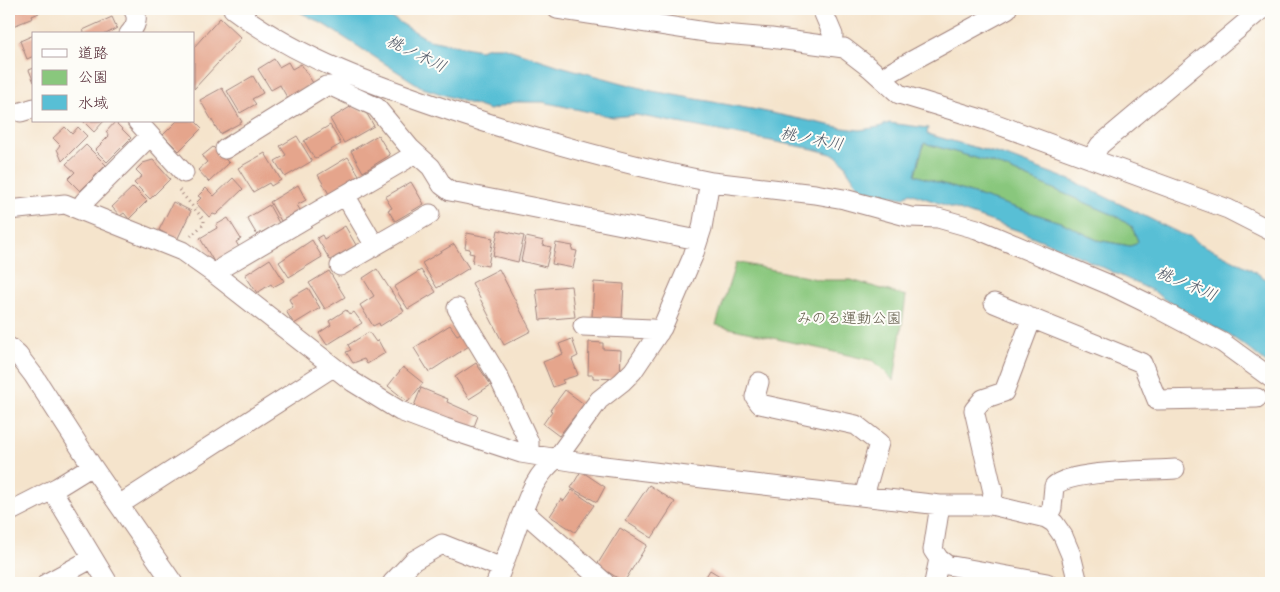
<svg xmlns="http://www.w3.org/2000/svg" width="1280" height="592" font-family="'Comic Neue','Klee One',sans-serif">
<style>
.green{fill:#89c77d;stroke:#6a7354}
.water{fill:#58bfd5;stroke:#516f80;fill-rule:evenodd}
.building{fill:#e5a58c}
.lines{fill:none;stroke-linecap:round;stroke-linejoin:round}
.minor-casing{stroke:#a0827c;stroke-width:21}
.path{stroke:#a0827c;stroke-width:3;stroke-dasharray:1 4;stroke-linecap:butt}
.minor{stroke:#fff;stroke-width:19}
.labels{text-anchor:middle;stroke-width:4;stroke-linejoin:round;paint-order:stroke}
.park-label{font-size:15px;fill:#605a48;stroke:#fdfcf7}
.water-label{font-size:16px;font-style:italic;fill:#4f5766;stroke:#fdfcf7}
</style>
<rect width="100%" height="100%" fill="#fdfcf7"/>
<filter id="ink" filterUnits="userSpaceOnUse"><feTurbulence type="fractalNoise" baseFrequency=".02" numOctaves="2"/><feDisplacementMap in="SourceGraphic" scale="10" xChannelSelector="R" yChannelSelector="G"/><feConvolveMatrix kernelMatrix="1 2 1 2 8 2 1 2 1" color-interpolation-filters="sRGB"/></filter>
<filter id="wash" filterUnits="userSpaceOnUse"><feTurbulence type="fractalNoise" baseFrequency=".0096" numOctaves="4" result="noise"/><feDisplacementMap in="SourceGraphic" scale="20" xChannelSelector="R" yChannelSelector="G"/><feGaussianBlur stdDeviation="1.12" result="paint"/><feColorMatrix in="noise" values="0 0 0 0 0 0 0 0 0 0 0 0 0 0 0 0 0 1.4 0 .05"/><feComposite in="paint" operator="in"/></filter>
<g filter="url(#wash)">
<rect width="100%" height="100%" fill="#f5e4cc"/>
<path class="green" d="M924 143 996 164 1116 216 1132 227 1138 241 1136 244 1130 246 1097 240 1063 223 915 175Z
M736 262 821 280H851L906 296 894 381 874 361 716 325Z"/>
<path class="water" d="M294 9H377L429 40 480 50 489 47H502L560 66 652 91 757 110 843 128 860 130 879 127 889 123 928 128 927 134 1006 156 1075 182 1179 233 1192 237 1195 241 1249 268 1271 282V367L1247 347 1224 332 1162 298 1155 292 1068 251 1019 231 910 193 903 198 865 190 856 183 846 168V165L835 155 813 149 636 115 613 117 543 102H514L490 110 423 88 323 24ZM924 143 996 164 1116 216 1132 227 1138 241 1136 244 1130 246 1097 240 1063 223 915 175Z"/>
<g id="blocks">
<path class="building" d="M9 9H38L39 13 32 16 33 18 13 26 9 15Z
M112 17 117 28 106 34H85L83 30Z
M220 18 241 38 194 89V47Z
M34 35V56L27 59 20 41Z
M274 59 279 67 288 62 292 69 301 64 313 83 288 99 280 85 271 90 258 69Z
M34 68V82L29 70Z
M253 76 263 93 252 99 256 104 240 113 227 91Z
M222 88 242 122 220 134 200 100Z
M352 106 367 114 374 126 344 143 330 119Z
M194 120 202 128 179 151 163 135 177 121H194Z
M83 121H104L94 132Z
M115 122 131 138 107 162 95 150 109 136 106 132Z
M330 125 341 144 315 159 304 141Z
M65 127 72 134 78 127 87 136 62 161 57 149 60 145 53 138Z
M378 135 390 155 363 172 351 151Z
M297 136 312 161 285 177 275 161 286 155 280 146Z
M86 145 106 165 80 191 68 179 75 172 66 164Z
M213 147 229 163 209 182 198 170 207 162 202 156Z
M265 153 281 180 271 186 269 183 253 192 238 168Z
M348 157 359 175 329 194 318 175Z
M153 160 170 179 150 199 134 183 142 176 136 170 143 163Z
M233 178 243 189 216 215 213 214 209 217 196 203 201 198 198 196 206 188 214 196Z
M411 182 424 204 395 221 388 210 392 208 385 197Z
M298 185 306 200 297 205 300 210 281 221 270 202Z
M133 187 147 201 129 219 124 213 120 216 112 207Z
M173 202 191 211 177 240 159 230Z
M269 205 279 223 257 235 247 218Z
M228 218 241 239 236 242 239 247 214 262 200 238 217 228 216 225Z
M345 226 356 245 330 260 317 238 322 235 324 239Z
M498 230 524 236 518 262 493 256Z
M467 233 493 238 488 266 472 263 474 254 469 253 470 249 465 248Z
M526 237 544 241 543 245 551 247 546 267 521 261Z
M312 240 322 257 289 277 279 262Z
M556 243 573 246 572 250 577 251 573 268 552 264Z
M454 244 469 268 437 288 422 263Z
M270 259 284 281 273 287 271 284 257 293 245 275Z
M377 269 404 311 380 326 379 323 373 326 360 305 374 296 363 278Z
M499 269 531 331 504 345 472 283Z
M421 270 436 292 408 309 394 287Z
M329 271 345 297 325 309 309 283Z
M594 282 624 284 622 319 592 317Z
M571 286 575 317 540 320 536 289Z
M308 288 320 308 294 324 286 311 293 307 289 299Z
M346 310 350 315 354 312 362 323 327 345 319 333 331 325 329 321Z
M450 325 457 335 461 333 469 346 429 372 414 348Z
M369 332 376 342 378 340 385 353 367 364 364 359 353 363 346 352 351 350 348 345Z
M572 339 578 356 572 359 578 375 562 380 564 383 553 387 543 362 563 354 559 344Z
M589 342 603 343V349L621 350 620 379 593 378V375H588Z
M476 363 491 385 469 399 455 377Z
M403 367 423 383 408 402 388 386Z
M421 388 448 399 447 402 478 416 473 429 414 406Z
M565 390 584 404 559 436 543 424 552 411 550 410Z
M581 471 605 487 597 502 571 488Z
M649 485 675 502 652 538 625 521Z
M572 490 594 505 575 532 550 516 561 499 564 501Z
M620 528 647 545 624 582 597 565Z
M710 570 731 583H702Z"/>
</g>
</g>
<g filter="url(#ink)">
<use href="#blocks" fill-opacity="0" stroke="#a0827c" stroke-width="1"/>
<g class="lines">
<defs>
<path id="minor" d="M233 9C301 61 383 88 463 115 545 142 627 166 712 182
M557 9 712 33 771 38 844 48 870 68 899 94 988 121 1228 209 1271 231
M822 9 833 35 832 46
M129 34C136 26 139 18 133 9
M882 78 895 70 1007 9
M21 112 34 108
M137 121 184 173
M225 149 326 86H331L376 107 410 148 431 167 442 185 450 191 698 240
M1091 159 1100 145 1257 13 1264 9
M345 195 375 246
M9 210 65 204 182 251 216 275 353 382 400 411 445 428 521 453 596 465 711 479 940 505H991L1046 518 1054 523 1063 536 1071 555 1078 583
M80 210 84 202 150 136
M340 266 430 214
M216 275 223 267 405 160 414 152
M994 303 1142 363 1157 400 1257 398
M457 308 499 378 529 442V454
M583 326 652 329 659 333
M9 347 18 355 34 376 92 466 173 583
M759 382 755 397 760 404 856 425 879 443 864 496
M52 490 108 583
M119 505 333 367
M940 505 933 550 939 559 947 565 1047 583
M991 505 993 492 974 410 983 399 1004 392 1032 318
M523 511 605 583
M9 512 58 487 92 466
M1046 518 1052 508 1054 486C1072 470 1148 471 1175 469
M47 583 93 558
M392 583 413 561 442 544 502 568
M496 583C504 564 511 544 518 524 528 498 534 476 557 458L599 400 622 382 633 371 662 328 693 256 702 228 709 186 712 182 815 194 844 199 910 217 938 218 977 229 1110 285 1149 304 1223 343 1271 378
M934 583 939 559"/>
</defs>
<use href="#minor" class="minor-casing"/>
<path class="path" d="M179 190 204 220V224L191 236"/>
<use href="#minor" class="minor"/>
</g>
</g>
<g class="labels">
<g class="park-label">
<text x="849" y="323">みのる運動公園</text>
</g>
<g class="water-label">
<text transform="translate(417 53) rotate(26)" y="6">桃ノ木川</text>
<text transform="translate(812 138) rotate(11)" y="6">桃ノ木川</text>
<text transform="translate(1187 283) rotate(23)" y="6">桃ノ木川</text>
</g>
</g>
<rect width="1280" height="592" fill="none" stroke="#fdfcf7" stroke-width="30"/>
<rect x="32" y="32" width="162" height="90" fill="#fdfcf7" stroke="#b5a4a5"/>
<rect x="42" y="49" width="25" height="8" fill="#ffffff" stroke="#b5a4a5"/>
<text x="78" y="58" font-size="15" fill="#4a1f2b">道路</text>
<rect x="42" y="70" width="25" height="15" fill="#89c77d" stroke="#b5a4a5"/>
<text x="78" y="82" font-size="15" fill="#4a1f2b">公園</text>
<rect x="42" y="95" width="25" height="15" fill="#58bfd5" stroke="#b5a4a5"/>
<text x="78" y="108" font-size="15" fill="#4a1f2b">水域</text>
</svg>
